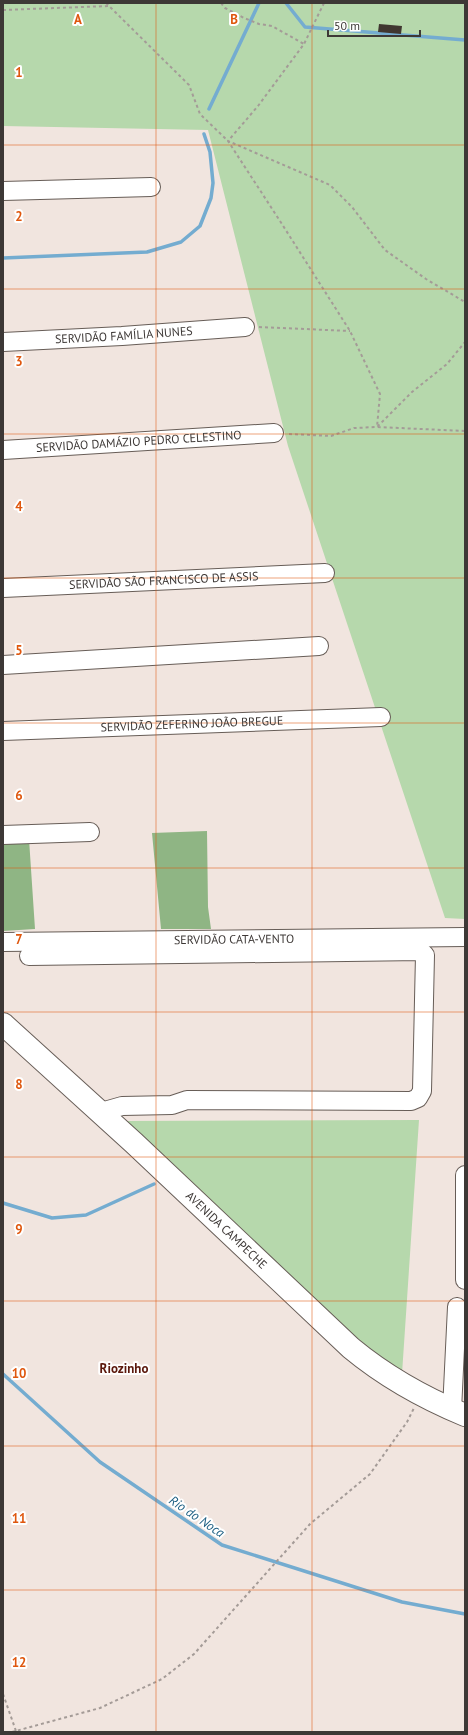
<svg xmlns="http://www.w3.org/2000/svg" width="468" height="1735" font-family="'PT Sans',sans-serif">
<style>
.green{fill:#b6d8ac}
.forest{fill:#8fb584}
.lines{fill:none;stroke-linecap:round;stroke-linejoin:round}
.stream{stroke:#74acd0;stroke-width:3.5}
.building{fill:#403731}
.minor-casing{stroke:#675d57;stroke-width:20}
.major-casing{stroke:#675d57;stroke-width:24}
.path{stroke:#a49b97;stroke-width:2;stroke-dasharray:3 3;stroke-linecap:butt}
.minor{stroke:#fff;stroke-width:18}
.major{stroke:#fff;stroke-width:22}
.grid{fill:none;stroke:#df570e;stroke-width:1;stroke-opacity:0.55}
.labels{text-anchor:middle;stroke-width:4;stroke-linejoin:round;paint-order:stroke}
.street-label{font-size:12px;fill:#3d3836;stroke:#fff}
.neighbourhood-label{font-size:13px;font-weight:bold;fill:#5b180c;stroke:#fff}
.water-label{font-size:13px;font-style:italic;fill:#1c5e82;stroke:#fff}
.grid-label{font-size:13px;text-anchor:middle;font-weight:bold;fill:#df570e;stroke:#fff;stroke-width:4;stroke-linejoin:round;paint-order:stroke}
</style>
<rect width="100%" height="100%" fill="#f1e5df"/>
<path class="green" d="M3 3H465V919L445 918 288 446 208 130 3 126Z
M419 1120 402 1374 357 1344 125 1121Z"/>
<path class="forest" d="M207 831 208 907 211 929H161L152 833Z
M29 839 35 929 3 931V840Z"/>
<g class="lines">
<path class="stream" d="M286 3 305 27 465 40
M209 109 259 3
M3 258 147 252 181 242 200 226 211 198 213 183 210 152 204 134
M3 1203 52 1218 86 1215 154 1184
M3 1374 100 1462 222 1545 402 1602 465 1614"/>
</g>
<path class="building" d="M379 24 402 26 401 34 378 32Z"/>
<g class="lines">
<defs>
<g id="minor">
<path d="M3 191 151 187"/>
<path id="s1" d="M3 342 122 336 245 327"/>
<path id="s2" d="M3 450 274 433"/>
<path id="s3" d="M3 588 325 573"/>
<path d="M3 665 319 646"/>
<path id="s4" d="M3 731 381 717"/>
<path d="M3 835 90 832"/>
<path id="s5" d="M3 942 465 937"/>
<path d="M29 956 421 951 425 955 422 1091 418 1098 411 1101 187 1100 172 1105 122 1106 101 1112"/>
<path d="M465 1175V1280"/>
<path d="M452 1410 457 1307"/>
</g>
<g id="major">
<path id="s6" d="M3 1024 134 1143 351 1348C386 1377 424 1398 465 1415"/>
</g>
</defs>
<use href="#minor" class="minor-casing"/>
<use href="#major" class="major-casing"/>
<path class="path" d="M106 3 189 85 200 114 228 141 280 221 350 331 380 394 377 427 465 431
M221 3 225 8 244 18 259 24 272 26 304 44
M324 3 304 44 258 106 228 141 330 185 352 207 385 250 426 279 465 302
M3 10 109 6
M259 327 350 331
M289 434 331 436 354 428 377 427 412 392 447 364 465 342
M3 1694 16 1731
M12 1732 100 1708 162 1679 194 1654 310 1524 370 1474 407 1422 414 1408"/>
<use href="#minor" class="minor"/>
<use href="#major" class="major"/>
</g>
<path class="grid" d="M156 3V1732M312 3V1732M3 145H465M3 289H465M3 434H465M3 578H465M3 723H465M3 868H465M3 1012H465M3 1157H465M3 1301H465M3 1446H465M3 1590H465"/>
<g class="labels">
<g class="street-label">
<text dy="4" stroke="none"><textPath href="#s1" startOffset="121">SERVIDÃO FAMÍLIA NUNES</textPath></text>
<text dy="4" stroke="none"><textPath href="#s2" startOffset="136">SERVIDÃO DAMÁZIO PEDRO CELESTINO</textPath></text>
<text dy="4" stroke="none"><textPath href="#s3" startOffset="161">SERVIDÃO SÃO FRANCISCO DE ASSIS</textPath></text>
<text dy="4" stroke="none"><textPath href="#s4" startOffset="189">SERVIDÃO ZEFERINO JOÃO BREGUE</textPath></text>
<text dy="4" stroke="none"><textPath href="#s5" startOffset="231">SERVIDÃO CATA-VENTO</textPath></text>
<text dy="4" stroke="none"><textPath href="#s6" startOffset="304">AVENIDA CAMPECHE</textPath></text>
</g>
<g class="neighbourhood-label">
<text x="124" y="1373">Riozinho</text>
</g>
<g class="water-label">
<text transform="translate(197 1516) rotate(34)" y="5">Rio do Noca</text>
</g>
</g>
<g class="grid-label">
<text x="78" y="24">A</text>
<text x="234" y="24">B</text>
<text x="19" y="77">1</text>
<text x="19" y="221">2</text>
<text x="19" y="366">3</text>
<text x="19" y="511">4</text>
<text x="19" y="655">5</text>
<text x="19" y="800">6</text>
<text x="19" y="944">7</text>
<text x="19" y="1089">8</text>
<text x="19" y="1234">9</text>
<text x="19" y="1378">10</text>
<text x="19" y="1523">11</text>
<text x="19" y="1667">12</text>
</g>
<rect width="468" height="1735" fill="none" stroke="#3d3836" stroke-width="8"/>
<path d="M328 30v6h92v-6" fill="none" stroke="#3d3836" stroke-width="2"/>
<text x="334" y="30" font-size="12" fill="#3d3836" stroke="#ffffff" stroke-width="3" paint-order="stroke">50 m</text>
</svg>
